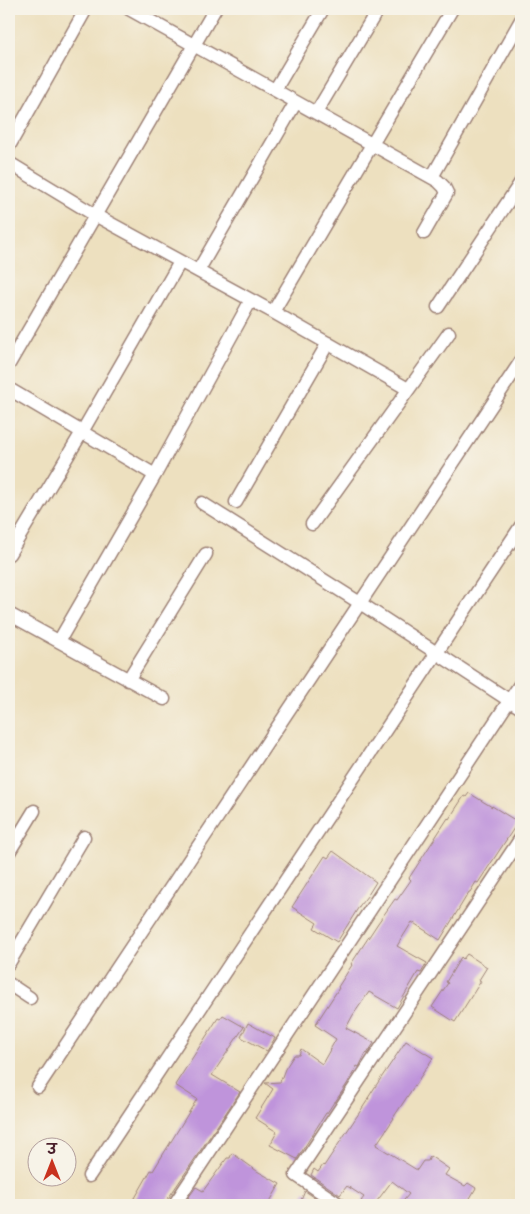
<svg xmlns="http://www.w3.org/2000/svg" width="530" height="1214" font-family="'Playpen Sans','Playpen Sans Deva',sans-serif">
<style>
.building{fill:#bf94db}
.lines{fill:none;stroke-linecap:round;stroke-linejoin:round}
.street-casing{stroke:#9c8075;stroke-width:15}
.street{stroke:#fff;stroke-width:12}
</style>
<rect width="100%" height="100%" fill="#f7f3e8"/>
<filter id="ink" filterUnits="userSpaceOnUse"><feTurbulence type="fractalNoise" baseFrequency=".02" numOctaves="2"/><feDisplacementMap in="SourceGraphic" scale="10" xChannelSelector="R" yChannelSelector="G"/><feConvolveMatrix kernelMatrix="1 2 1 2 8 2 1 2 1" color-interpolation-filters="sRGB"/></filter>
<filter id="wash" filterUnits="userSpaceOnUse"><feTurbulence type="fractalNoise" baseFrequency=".0096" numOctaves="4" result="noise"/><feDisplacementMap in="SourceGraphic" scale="20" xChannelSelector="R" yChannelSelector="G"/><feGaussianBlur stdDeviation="1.12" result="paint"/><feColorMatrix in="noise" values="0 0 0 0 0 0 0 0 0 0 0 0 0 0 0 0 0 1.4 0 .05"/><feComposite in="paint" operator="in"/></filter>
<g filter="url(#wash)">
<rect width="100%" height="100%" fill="#ede0bf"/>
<g id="blocks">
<path class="building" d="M469 793 492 807V806L518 822 478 883 476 882 470 892H469L440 940 412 922 397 946 427 963 421 973 418 972 397 1008 369 992 353 1015 346 1028 374 1043 367 1054 366 1053 359 1067 357 1066 347 1084 335 1102H334L327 1113H326L297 1159 270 1145 277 1132 255 1118 273 1089 265 1083 280 1082 285 1069 294 1055H299L301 1049 322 1064 336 1039 315 1025 339 988 338 987 352 965 351 964 378 923 395 899 397 900 411 880 409 878 448 818 449 819 464 796 466 797Z
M333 851 376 882 368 895 360 905 337 942 314 928 317 923 292 907 325 856 328 858Z
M467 954 487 967 479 980 481 981 455 1022 432 1007 448 983 446 982 461 957 463 959Z
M223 1015 244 1027 212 1075 240 1092 167 1200 166 1205H131L151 1170 153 1171 197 1099 175 1085 218 1018 220 1019Z
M248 1023 275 1038 267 1051 241 1037Z
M406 1041 433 1058 393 1118H394L376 1145 417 1170 423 1161H428L430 1156 449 1169 445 1175 465 1186 468 1183 476 1188 466 1205H400L409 1194 392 1181 374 1205H367L361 1201 364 1197 347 1186 340 1195 311 1175 314 1169 318 1172 323 1165 324 1166 369 1098H368L375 1087Z
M232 1153 257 1171 280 1184 268 1205H200L188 1198 196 1187 203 1191 227 1158H230Z
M305 1191 326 1205H299Z"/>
</g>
</g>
<g filter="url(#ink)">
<use href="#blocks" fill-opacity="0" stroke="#9c8075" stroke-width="1"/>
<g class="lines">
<defs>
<path id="street" d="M129 9 438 181 444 187 447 193 424 233
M275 90 323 9
M316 113 378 9
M9 146 86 9
M9 163 95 215 273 312 452 9
M432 177 521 20
M198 271 296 102
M438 307 521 182
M273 312 408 389
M9 364 215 9
M9 389 155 475
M236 502 328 343
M202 503 360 603 521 708
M312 524 449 333
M9 554 82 432 180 262
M9 614 164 699
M59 641 155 475 251 300
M128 680 206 554
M9 852 34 811
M9 963 84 837
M9 984 30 998
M38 1087 521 361
M89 1176 521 526
M174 1205 521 683
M340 1205 296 1175 521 838"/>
</defs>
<use href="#street" class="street-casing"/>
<use href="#street" class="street"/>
</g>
</g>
<rect width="530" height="1214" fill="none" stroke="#f7f3e8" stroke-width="30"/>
<g transform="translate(52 1162)"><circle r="24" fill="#f7f3e8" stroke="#b29e9c"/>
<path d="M0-4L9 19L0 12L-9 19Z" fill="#c8321e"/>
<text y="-8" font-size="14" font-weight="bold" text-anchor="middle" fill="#4a1f2b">उ</text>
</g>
</svg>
